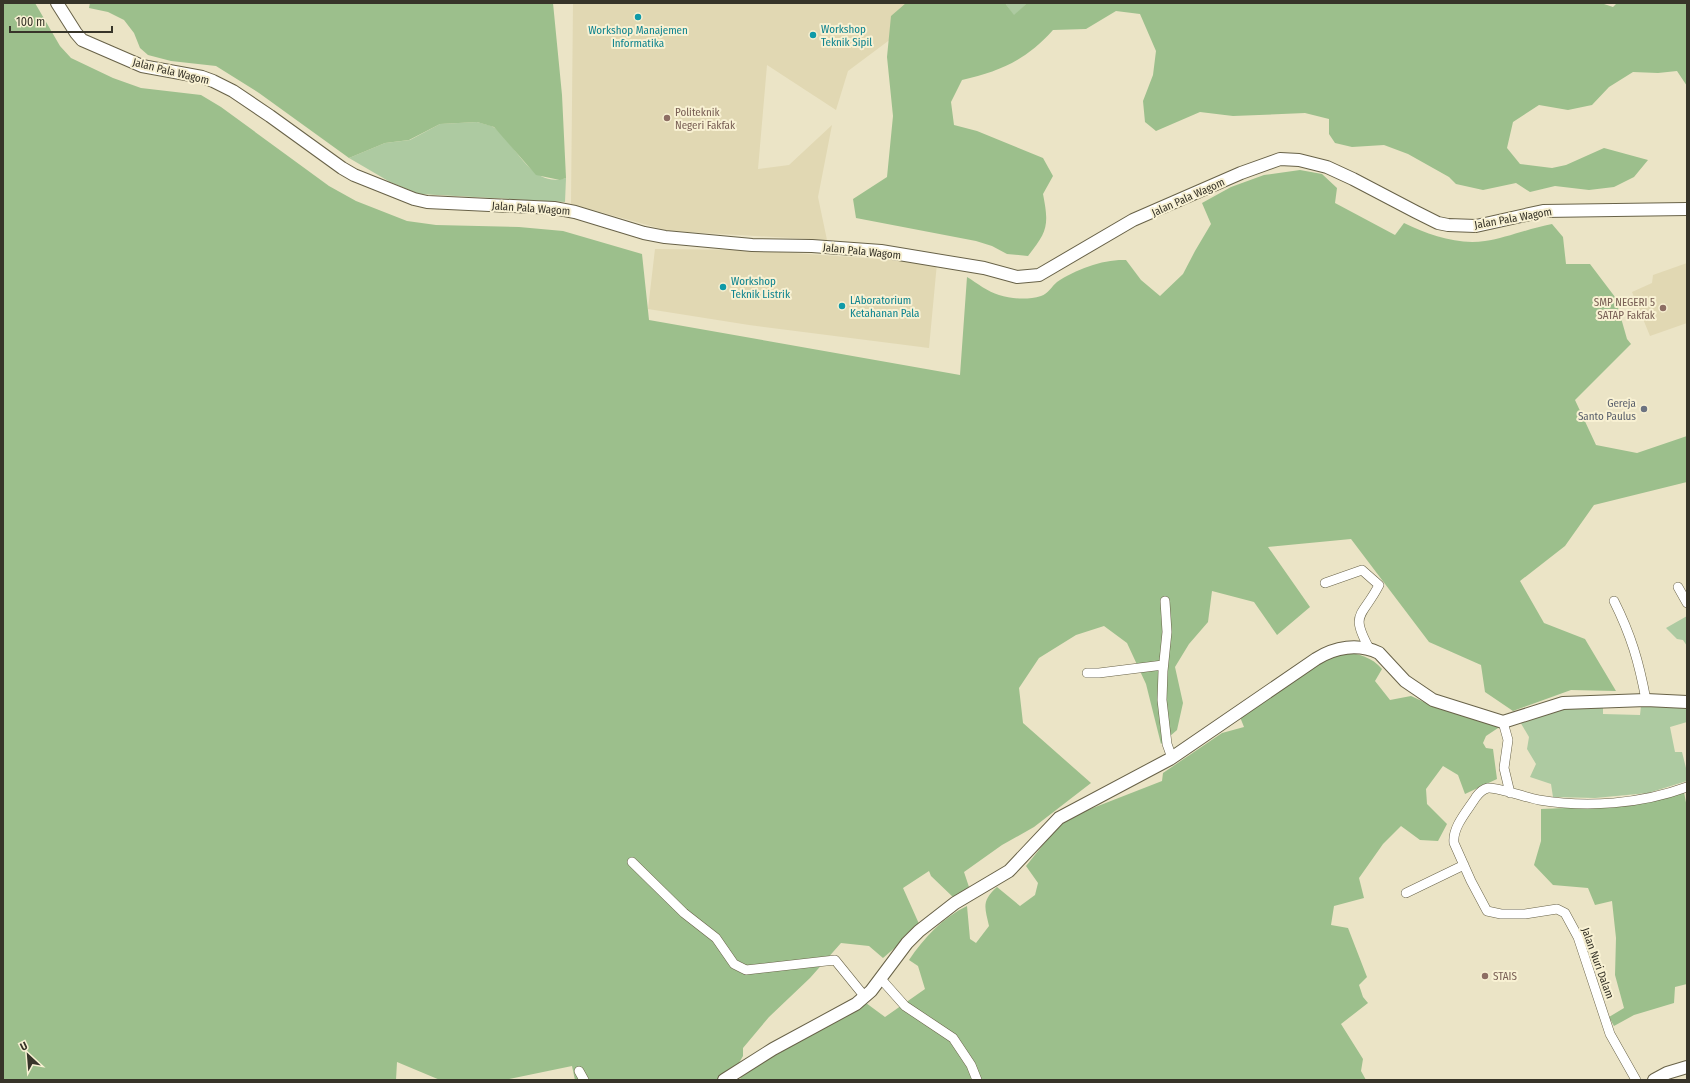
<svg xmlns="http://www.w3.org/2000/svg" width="1690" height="1083" font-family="'Fira Sans Condensed',sans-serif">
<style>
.built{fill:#e1d8b3}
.green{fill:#adcaa1}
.forest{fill:#9cbf8c}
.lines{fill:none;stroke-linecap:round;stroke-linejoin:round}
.minor-casing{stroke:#686248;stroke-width:10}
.major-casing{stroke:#686248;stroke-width:14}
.minor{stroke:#fff;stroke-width:9}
.major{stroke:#fff;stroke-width:12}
.culture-dot{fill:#0f9aa8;stroke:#f8f1d3;stroke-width:1.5}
.education-dot{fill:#8d6e63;stroke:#f8f1d3;stroke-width:1.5}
.worship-dot{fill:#6b7280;stroke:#f8f1d3;stroke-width:1.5}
.labels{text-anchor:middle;stroke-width:4;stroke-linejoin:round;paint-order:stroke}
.culture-label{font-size:11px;fill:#0d838f;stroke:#f8f1d3;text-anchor:start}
.street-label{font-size:11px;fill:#373429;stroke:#f8f1d3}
.education-label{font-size:11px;fill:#785e54;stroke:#f8f1d3;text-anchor:start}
.worship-label{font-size:11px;fill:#5b616d;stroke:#f8f1d3;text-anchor:end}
</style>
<rect width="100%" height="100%" fill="#ebe4c6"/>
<path class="built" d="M573 3H933L927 12 848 71 836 110 767 65 758 169 789 165 832 125 818 197 827 240 669 231 571 204Z
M655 249 750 250 937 263 929 348 749 325 648 309Z
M1687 263V323L1650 336 1632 292 1652 283 1653 275Z"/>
<path class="green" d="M1005 3H1027L1014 16Z
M477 122C483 124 491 125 495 128 516 145 532 189 566 178L565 202 419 194 390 182 349 158 385 143 410 140 440 124Z
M1687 616V646L1683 640 1677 639 1666 628Z
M1603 704V714L1640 715 1641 706H1687V722L1670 727 1675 752H1682L1687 772V781L1648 793 1595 798 1553 797 1551 784 1530 777 1536 764 1527 749 1529 737 1519 720 1563 706Z"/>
<path class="forest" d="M3 3H35L60 46 71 58 113 78 141 88 201 95 221 107 329 186 356 201 407 221 436 225 519 227 563 231 642 254 649 320 960 375 967 277C977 283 988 292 999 295 1012 299 1028 300 1041 296 1048 294 1052 286 1057 282 1076 269 1104 259 1126 260L1141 280 1160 296 1183 274 1195 251 1211 224 1202 203 1231 187 1264 175 1300 170 1322 174 1337 188 1335 203 1395 235 1404 223C1429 235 1457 245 1485 241 1506 238 1530 228 1552 224L1563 237 1566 264H1590L1615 297 1627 339 1631 344 1575 400 1596 445 1637 453 1687 436V482L1594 505 1565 546 1520 581 1544 623 1585 639 1616 691 1571 690 1513 711 1485 692 1481 665 1429 642 1351 539 1268 547 1310 607 1277 635 1254 602 1212 591 1208 622 1189 644 1175 667 1183 703 1177 730 1161 744 1146 684 1127 643 1104 626 1076 635 1039 658 1019 688 1023 723 1091 783 1034 827 1002 845 964 872 969 887 955 899 931 876 929 871 903 888 920 926 883 958 869 946 841 943 810 978 769 1017 743 1048V1056L736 1068 720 1080H575L572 1066 504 1080H440L397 1062 396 1080H3Z
M90 3H553L562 95 566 178 560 180 536 175 494 127 477 122 440 124 409 140 385 143 349 158 259 93 216 66 171 61 148 55 140 48 134 33 124 20 108 12 89 8Z
M906 3H1005L1014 15 1027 3H1601L1613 7 1617 3H1687V86L1677 71 1658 73 1633 72 1609 87 1592 105 1568 110 1539 105 1513 122 1507 148 1520 164 1552 168 1566 165 1604 148 1648 160 1634 177 1614 187 1589 190 1555 186 1530 192 1516 183 1483 190 1456 184 1449 177 1408 154 1384 145 1352 147 1335 143 1329 134V119L1305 113 1233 116 1200 112 1156 131 1145 122 1143 101 1153 75 1156 51 1140 14 1116 11 1086 29 1053 30C1026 60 1001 71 962 80L951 102 954 125 977 131 1043 158 1053 176 1043 194C1049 225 1048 231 1028 256L1007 254 992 246 976 241 856 218 853 199 887 177 893 116 887 57 891 16Z
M1344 652C1359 654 1372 657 1382 669L1375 681 1390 700 1411 696 1437 708 1501 726 1486 736 1483 743 1486 748 1493 749 1497 779 1465 794 1458 775 1443 766 1426 789 1427 804 1447 824 1438 841 1420 840 1401 826 1383 844 1359 878 1364 898 1334 906 1331 925 1348 928 1367 977 1359 985 1363 997 1368 1003 1341 1024 1363 1059 1361 1071 1366 1080H740L741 1075 866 1003 885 1017 925 989 918 966 909 960C924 938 942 918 967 906L970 939 976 943 989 926C985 908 981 901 997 887L1020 906 1035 895 1038 883 1026 866 1059 825 1080 813 1162 781 1163 773 1222 733 1244 727 1240 717 1318 663Z
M1684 792 1687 808V984L1675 987 1674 1003 1634 1015 1614 1026 1609 1017 1624 1008 1615 975 1616 938 1612 901 1595 905 1588 888 1553 885 1534 865 1541 841V809L1588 807Z"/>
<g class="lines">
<defs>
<path id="minor" d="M1325 583 1362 570 1379 585C1362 618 1349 612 1370 650
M1678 587 1687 603
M1165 601 1167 632 1163 671 1162 700 1167 744 1172 758
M1614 601C1631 635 1639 662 1646 700
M1087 673H1099L1163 665
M1503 722 1508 740 1504 768 1510 793
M632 862 684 913 716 938 734 964 746 970 835 960 865 997
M1406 893 1464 865
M881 979 905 1006 953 1038 971 1065 977 1080
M579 1071 584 1080
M1636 1080 1610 1034 1578 937 1565 913 1557 909 1525 914H1501L1487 911 1471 881 1454 843C1452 827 1468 810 1476 797 1479 793 1483 789 1488 788 1498 787 1527 798 1539 800 1587 808 1641 804 1687 787"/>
<path id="major" d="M57 3 76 33 82 40 142 66 202 77 213 81 233 91 270 116 342 168 354 175 414 199 427 202 554 208 575 212 644 233 665 237 752 245 812 246 881 251 984 268 1017 277 1039 275 1133 220 1241 173 1280 159 1299 160 1327 167 1353 179 1416 212 1438 223 1448 225 1476 226 1543 211 1687 209
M724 1080 773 1049 856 1004 871 991 907 943 919 931 955 903 1009 871 1059 818 1170 759 1316 659C1335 647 1358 643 1379 653L1405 681 1433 700 1503 722 1563 703 1646 700 1687 702
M1654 1080 1667 1073 1687 1067"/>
</defs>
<use href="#minor" class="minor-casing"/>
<use href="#major" class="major-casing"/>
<use href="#minor" class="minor"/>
<use href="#major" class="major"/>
</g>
<g class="culture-dot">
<circle cx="638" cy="17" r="4"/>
<circle cx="813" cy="35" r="4"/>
<circle cx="723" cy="287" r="4"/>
<circle cx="842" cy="306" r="4"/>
</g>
<g class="education-dot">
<circle cx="667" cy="118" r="4"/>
<circle cx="1663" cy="308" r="4"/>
<circle cx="1485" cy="976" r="4"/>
</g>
<circle class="worship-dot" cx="1644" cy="409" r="4"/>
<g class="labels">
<g class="culture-label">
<text x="821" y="33">Workshop<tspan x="821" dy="13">Teknik Sipil</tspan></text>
<text x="638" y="34" text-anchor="middle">Workshop Manajemen<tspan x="638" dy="13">Informatika</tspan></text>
<text x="731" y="285">Workshop<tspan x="731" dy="13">Teknik Listrik</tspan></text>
<text x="850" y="304">LAboratorium<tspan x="850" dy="13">Ketahanan Pala</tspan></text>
</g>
<g class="street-label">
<text transform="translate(171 71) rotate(14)" y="4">Jalan Pala Wagom</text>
<text transform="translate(1188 197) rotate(-24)" y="4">Jalan Pala Wagom</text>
<text transform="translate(531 208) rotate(4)" y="4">Jalan Pala Wagom</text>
<text transform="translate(1513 218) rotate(-10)" y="4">Jalan Pala Wagom</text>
<text transform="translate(862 251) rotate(6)" y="4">Jalan Pala Wagom</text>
<text transform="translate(1598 963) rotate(70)" y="4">Jalan Nuri Dalam</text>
</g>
<g class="education-label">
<text x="675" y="116">Politeknik<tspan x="675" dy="13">Negeri Fakfak</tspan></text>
<text x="1655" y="306" text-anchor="end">SMP NEGERI 5<tspan x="1655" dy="13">SATAP Fakfak</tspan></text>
<text x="1493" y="980">STAIS</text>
</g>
<g class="worship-label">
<text x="1636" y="407">Gereja<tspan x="1636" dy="13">Santo Paulus</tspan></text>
</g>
</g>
<rect width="1690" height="1083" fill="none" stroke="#373429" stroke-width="8"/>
<g transform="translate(28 1055) rotate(334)" stroke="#f8f1d3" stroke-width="3" paint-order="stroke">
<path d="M0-3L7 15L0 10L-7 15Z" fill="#373429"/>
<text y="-6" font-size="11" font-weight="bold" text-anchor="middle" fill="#373429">U</text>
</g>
<path d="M10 26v6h102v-6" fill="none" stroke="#373429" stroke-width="2"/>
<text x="16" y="26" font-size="12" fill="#373429" stroke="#f8f1d3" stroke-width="3" paint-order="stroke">100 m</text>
</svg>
